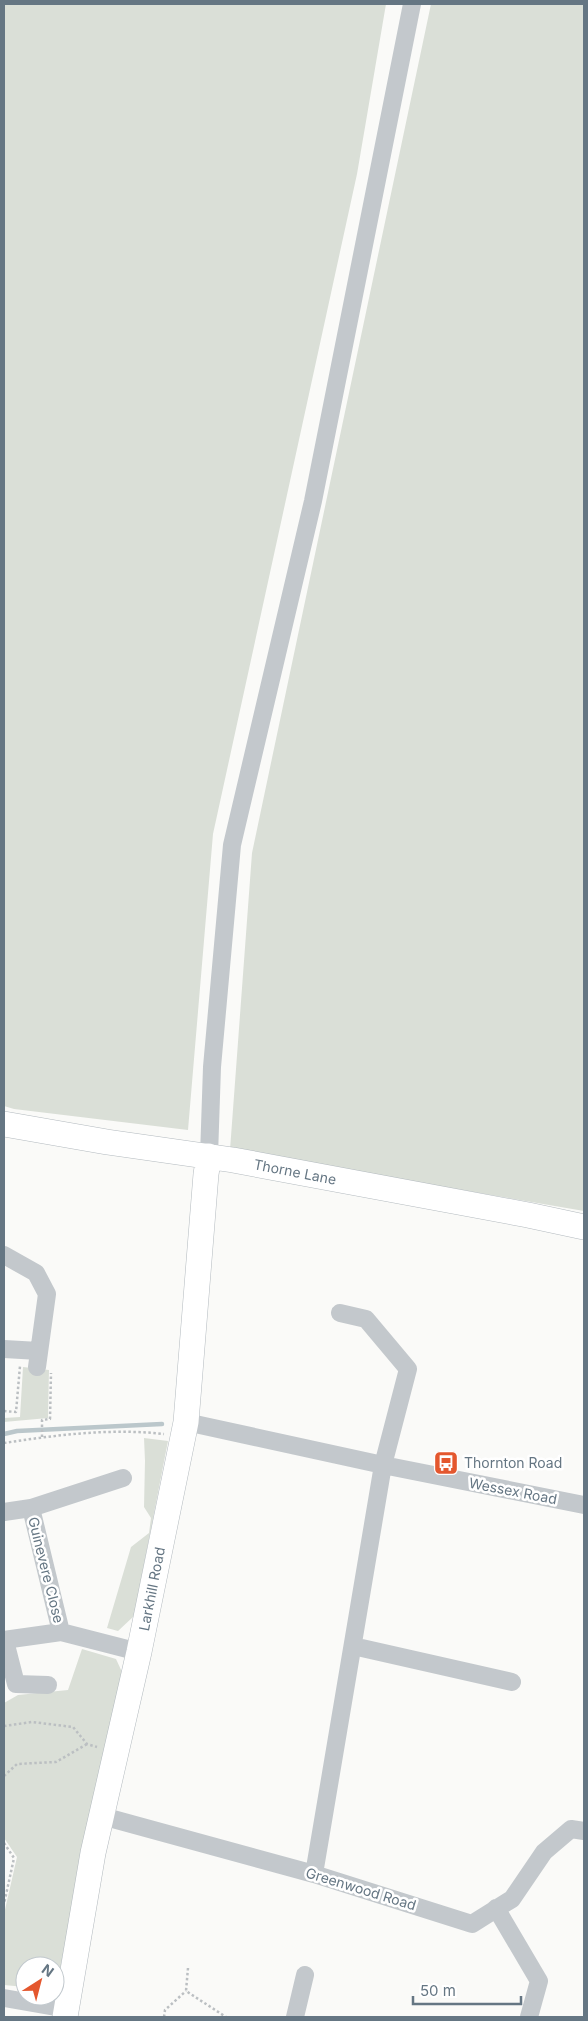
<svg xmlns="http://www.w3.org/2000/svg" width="588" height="2021" font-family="Inter,sans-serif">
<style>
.green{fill:#dadfd7}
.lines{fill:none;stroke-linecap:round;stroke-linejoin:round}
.stream{stroke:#bbc7cb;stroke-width:4.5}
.secondary-casing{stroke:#b3babf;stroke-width:26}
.path{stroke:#bbbfc2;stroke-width:2.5;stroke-dasharray:2.5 2.5;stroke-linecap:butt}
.street{stroke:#c3c8cc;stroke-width:18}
.secondary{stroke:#fff;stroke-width:25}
.labels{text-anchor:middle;stroke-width:5;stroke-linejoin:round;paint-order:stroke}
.street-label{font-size:14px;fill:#657683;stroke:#fff}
.poi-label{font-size:14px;fill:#657683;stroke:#fff;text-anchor:start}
</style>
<rect width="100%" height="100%" fill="#fafaf8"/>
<path class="green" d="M4 4H386L357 174 213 834 188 1130 14 1109 4 1106Z
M431 4H584V1211L230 1150 252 853Z
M23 1367 49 1370 48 1418 4 1422V1418L20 1417Z
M144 1438 168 1441 134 1616 118 1631 107 1628 131 1547 149 1533 151 1518 144 1507 145 1461Z
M82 1649 116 1659 122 1672 76 1886 57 1986 55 1987V1966H25V1987L4 1985V1914L17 1857 4 1838V1703L18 1695 68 1690Z"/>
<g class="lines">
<path class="stream" d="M4 1434 17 1431 162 1424"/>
<defs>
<path id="secondary" d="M4 1124 107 1142 233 1160 528 1215 584 1227
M65 2017 93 1853 139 1652 186 1422 206 1174 209 1156"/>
</defs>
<use href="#secondary" class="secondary-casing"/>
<path class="path" d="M4 1411 16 1412 20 1366
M42 1437V1420L50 1419 51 1373
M4 1443C56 1435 111 1428 164 1434
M4 1726 32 1722 73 1727 87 1744 97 1747
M4 1776 17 1764 56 1762 87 1744
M4 1843 14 1858 4 1904
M188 1968 186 1991 226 2017
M164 2017 165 2010 186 1991"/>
<path class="street" d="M209 1156 212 1067 232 845 313 501 412 4
M4 1255 36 1273 47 1294 37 1367
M4 1349 39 1351
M186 1422 383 1465 584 1505
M31 1508 61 1632
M4 1512 31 1508 123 1478
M4 1640 61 1632 139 1652
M5 1641 16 1684 48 1685
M353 1646 512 1682
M102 1816 314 1874 472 1924 512 1899 544 1852 571 1829 584 1831
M314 1874 383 1465 408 1369 366 1319 340 1313
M496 1908 539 1981 529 2017
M4 1998 67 2009
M295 2017 305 1975"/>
<use href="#secondary" class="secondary"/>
</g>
<defs>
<symbol id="bus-square" viewBox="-11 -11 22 22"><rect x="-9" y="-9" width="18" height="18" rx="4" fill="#e4572e" stroke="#fff"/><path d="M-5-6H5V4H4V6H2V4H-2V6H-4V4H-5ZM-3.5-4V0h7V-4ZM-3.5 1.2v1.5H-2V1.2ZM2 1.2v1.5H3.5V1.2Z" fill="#fff"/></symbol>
</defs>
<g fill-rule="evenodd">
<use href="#bus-square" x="432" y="1449" width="28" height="28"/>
</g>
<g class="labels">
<g class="street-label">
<text transform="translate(295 1172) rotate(11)" y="5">Thorne Lane</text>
<text transform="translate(513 1491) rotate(11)" y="5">Wessex Road</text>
<text transform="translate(46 1570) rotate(76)" y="5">Guinevere Close</text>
<text transform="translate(152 1589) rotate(-79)" y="5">Larkhill Road</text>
<text transform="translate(361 1889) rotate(17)" y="5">Greenwood Road</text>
</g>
<g class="poi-label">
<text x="464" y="1468">Thornton Road</text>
</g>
</g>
<rect width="588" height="2021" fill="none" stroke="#657683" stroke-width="10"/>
<g transform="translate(40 1981) rotate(36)"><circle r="24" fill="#ffffff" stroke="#c1c8cd"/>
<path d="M0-4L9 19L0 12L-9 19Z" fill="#e4572e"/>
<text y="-8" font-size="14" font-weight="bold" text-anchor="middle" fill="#657683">N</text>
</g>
<path d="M413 1996v8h108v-8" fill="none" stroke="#657683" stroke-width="2.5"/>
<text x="420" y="1996" font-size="15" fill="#657683" stroke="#ffffff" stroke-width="4" paint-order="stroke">50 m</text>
</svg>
